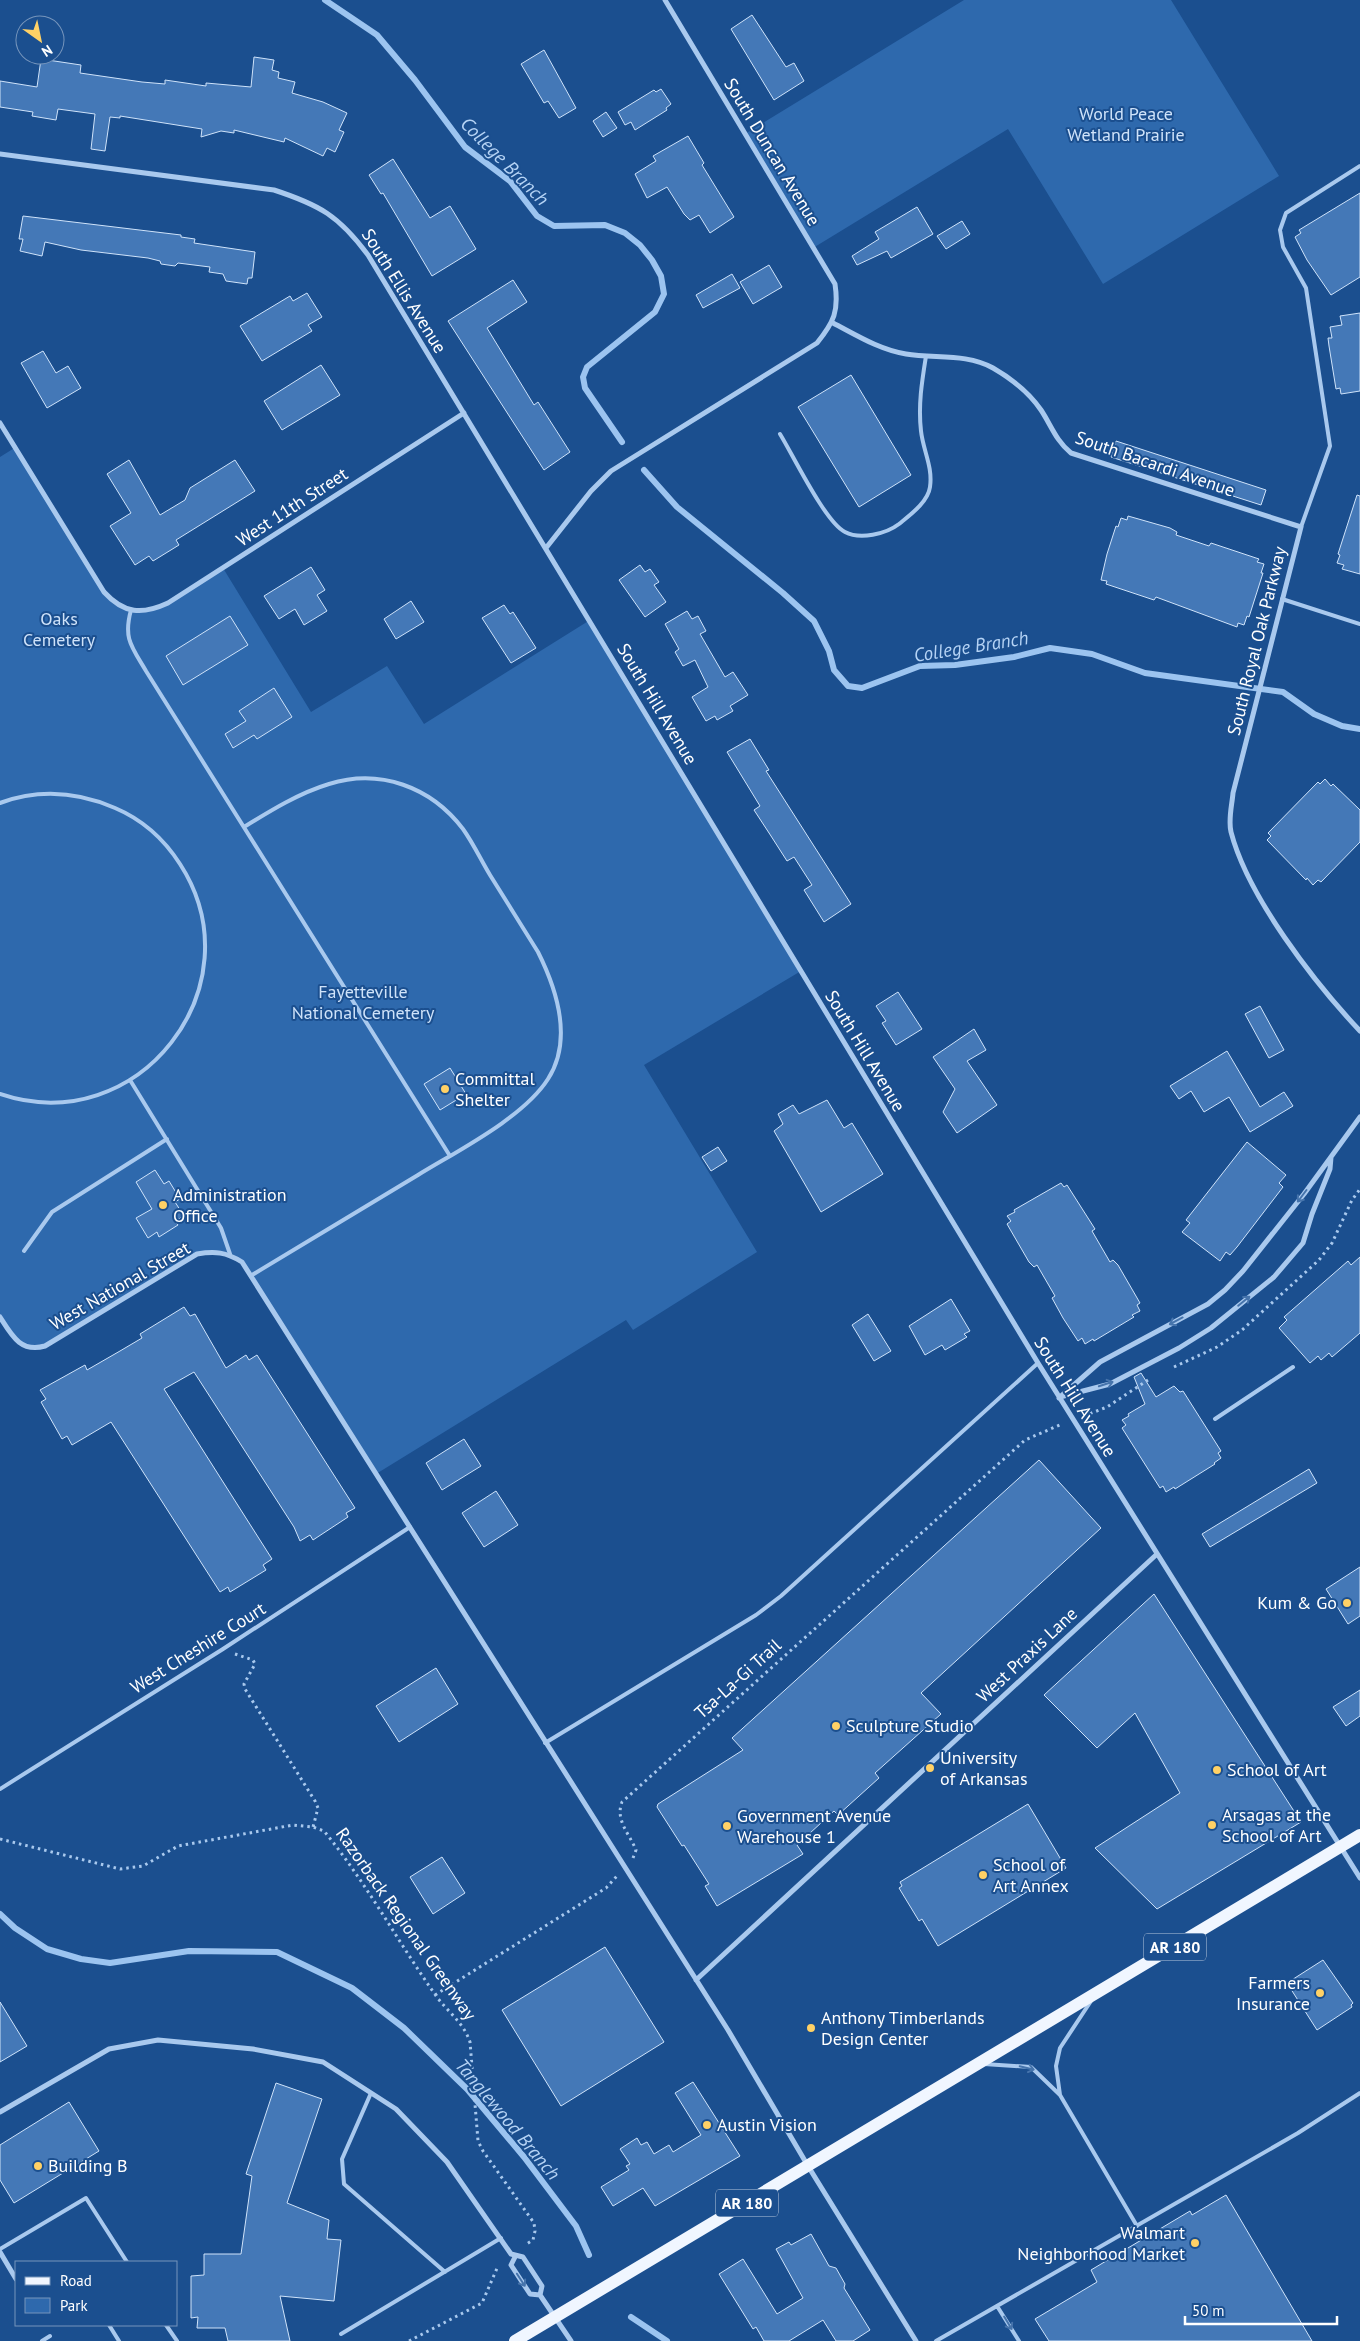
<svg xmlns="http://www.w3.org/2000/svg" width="1360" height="2341" font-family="'PT Sans',sans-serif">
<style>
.green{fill:#2e69ad}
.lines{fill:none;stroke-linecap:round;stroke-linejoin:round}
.stream{stroke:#9cc4f0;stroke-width:6}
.building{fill:#4478b7;stroke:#cfe3fa}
.path{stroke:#a9c9ee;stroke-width:3;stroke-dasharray:2.5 4;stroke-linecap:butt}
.service{stroke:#a9c9ee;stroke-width:4}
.minor{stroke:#a9c9ee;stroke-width:5}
.primary{stroke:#f0f6ff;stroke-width:12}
.oneway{stroke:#4674ac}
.poi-dot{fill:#ffd166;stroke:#1b4f8f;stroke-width:2}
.labels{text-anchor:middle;stroke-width:4;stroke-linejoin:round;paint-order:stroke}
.shield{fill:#1b4f8f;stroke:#bbcadd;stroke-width:1}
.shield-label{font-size:16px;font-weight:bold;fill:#fff}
.park-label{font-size:18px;fill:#cfe3fa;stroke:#1b4f8f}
.street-label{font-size:18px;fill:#fff;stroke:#1b4f8f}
.poi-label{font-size:18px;fill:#fff;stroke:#1b4f8f;text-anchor:start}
.water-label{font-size:19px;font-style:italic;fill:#b5d3f5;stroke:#1b4f8f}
</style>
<rect width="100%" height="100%" fill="#1b4f8f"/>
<path class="green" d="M964 0H1171L1279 176 1103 284 1008 129 813 248 745 134Z
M16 447 104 592 115 604 150 611 223 568 311 712 387 666 424 724 590 620 801 971 644 1065 757 1252 633 1330 626 1320 376 1474 242 1262 230 1254H197L45 1346 25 1347 0 1317V457Z"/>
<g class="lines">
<path class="stream" d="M325 0 377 35 415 80 465 147 510 181 537 216 554 226 605 225 625 233 640 245 652 260 661 276 664 294 655 312 587 367 583 377 585 388 622 442
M644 470 677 507 783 593 814 621 829 651 834 670 848 686 862 688 920 666 955 665 1014 657 1050 648 1092 654 1145 673 1283 692 1314 714 1342 726 1360 729
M0 1914 15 1928 47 1949 81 1959 110 1963 189 1951 277 1952 352 1988 404 2028 467 2089 524 2157 576 2226 589 2255
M631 2317 667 2341"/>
</g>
<path class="building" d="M752 15 786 67 794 63 804 81 774 100 731 29Z
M544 50 576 108 559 118 548 101 544 103 521 64Z
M254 57 274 60 272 70 279 72 278 78 295 82 292 93 323 102 347 113 339 130 344 132 335 152 327 148 323 156 285 138 284 142 234 130V133L221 131 201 137 202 129 120 116V118L110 117 105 151 91 149 95 114 58 109 56 120 32 116 33 112 0 107V81L37 87 41 59 81 65 80 73 142 82 165 84V80L206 86V83L251 87Z
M661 89 671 104 666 108 667 110 635 130 631 122 625 125 618 112 654 90 656 92Z
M606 112 617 128 603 137 593 121Z
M688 136 704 163 702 165 734 217 710 233 699 215 690 220 684 214 667 187 647 198 635 174 656 161 653 156Z
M393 159 430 218 450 206 476 249 432 276 383 193 381 194 369 175Z
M1360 193V277L1331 295 1307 260 1295 237 1301 233 1299 230Z
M917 207 933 234 891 258 887 251 857 265 852 256 879 239 875 232Z
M23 216 181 235V237L195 239 194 243 255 252 252 278H248L247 284 226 281 223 274 209 272 210 267 178 263 175 266 161 264 160 261 148 258 81 250 45 242 42 256 20 251 23 239H19Z
M962 221 970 234 946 249 937 236Z
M769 265 782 287 753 304 740 282Z
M732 274 740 288 703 308 696 295Z
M513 280 527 302 487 328 534 405 538 402 570 452 544 470 448 321Z
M307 293 322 317 308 325 312 331 262 361 240 326 290 296 293 301Z
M1360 313V391L1341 394 1340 388 1336 389 1329 346 1328 338H1332L1330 327 1342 325 1340 316Z
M43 351 56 373 68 366 81 388 47 408 21 363Z
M321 365 340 395 282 430 264 401Z
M851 375 911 475 859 507 798 407Z
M1116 441 1266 490 1261 505 1111 457Z
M129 460 160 515 185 500 190 488 235 460 255 491 176 540 179 545 153 561 149 556 135 565 110 526 131 513 107 474Z
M1357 495 1360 496V574L1342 569 1344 565 1337 563 1340 555 1338 554Z
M1128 516 1170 528 1177 532 1176 535 1209 546 1211 543 1259 559 1257 562 1264 564 1261 573H1263L1249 617 1247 616 1244 625 1238 623 1237 627 1156 597 1154 600 1106 584 1107 581 1101 580 1107 554 1116 526 1118 527 1121 518 1127 520Z
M640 565 645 572 650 569 659 582 654 585 666 602 645 617 619 580Z
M311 567 325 590 317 595 327 611 304 625 295 609 279 619 264 596Z
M411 601 424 622 396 639 384 619Z
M504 605 510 614 513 612 536 648 511 663 482 618Z
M687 611 692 619 698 616 706 631 700 634 725 677 733 672 748 695 730 706 733 711 717 720 715 716 706 721 692 697 708 687 695 660 683 666 675 652 679 649 665 624Z
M230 616 248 645 183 685 166 656Z
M274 688 292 717 257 739 254 735 233 748 225 734 246 721 239 711Z
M750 739 769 770 766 771 851 904 824 922 804 890 812 885 794 857 787 861 771 836 754 810 760 806 727 752Z
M1325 779 1331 786 1333 784 1360 810V842L1321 882 1318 880 1313 885 1307 878 1306 880 1267 840 1271 836 1268 833 1318 782 1320 784Z
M898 992 922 1029 896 1045 882 1023 886 1021 876 1006Z
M1260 1006 1284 1050 1269 1058 1245 1014Z
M974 1029 986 1050 967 1061 997 1105 957 1133 943 1112 955 1089 933 1057Z
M1227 1051 1260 1107 1284 1092 1293 1106 1250 1132 1229 1097 1204 1112 1191 1091 1179 1099 1170 1086Z
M450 1068 466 1094 440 1110 424 1084Z
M827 1100 844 1128 852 1123 883 1174 821 1212 774 1131 783 1124 778 1114 793 1105 799 1114Z
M1247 1142 1286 1175 1279 1183 1283 1187 1237 1247 1230 1255 1226 1252 1220 1261 1182 1232 1190 1223 1186 1220Z
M718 1147 727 1161 711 1171 702 1157Z
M155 1170 164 1184 169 1181 180 1199 175 1202 184 1216 175 1221 178 1225 159 1237 157 1232 148 1238 136 1218 152 1209 136 1182Z
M1061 1183 1064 1187 1067 1185 1095 1229 1092 1231 1110 1262 1113 1260 1118 1265 1140 1303 1137 1305 1140 1311 1132 1315 1134 1317 1094 1341 1093 1339 1085 1344 1082 1338 1078 1341 1063 1318 1052 1298 1055 1296 1037 1265 1034 1267 1029 1262 1007 1224 1011 1221 1007 1216 1015 1212 1014 1210Z
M1360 1257V1333L1332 1357 1329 1353 1321 1360 1318 1356 1310 1363 1279 1328 1287 1320 1284 1317 1348 1261 1351 1265Z
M951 1299 970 1331 964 1334 967 1337 945 1350 942 1345 925 1355 909 1326Z
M184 1307 190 1316 195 1314 226 1368 246 1355 249 1360 257 1355 355 1508 346 1513 348 1517 313 1540 310 1535 300 1541 294 1527 194 1372 164 1389 272 1559 263 1565 266 1570 230 1592 228 1587 220 1592 111 1422 72 1445 67 1436 62 1439 41 1402 46 1399 40 1390 85 1365 87 1370 120 1351 142 1338 140 1334Z
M868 1314 891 1351 874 1361 852 1325Z
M1141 1373 1156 1397 1174 1386 1180 1392 1183 1391 1221 1451 1218 1453 1221 1458 1214 1463 1215 1464 1175 1489 1174 1487 1166 1492 1163 1486 1160 1488 1122 1428 1126 1425 1122 1420 1129 1416 1128 1414 1145 1404 1134 1377Z
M464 1439 481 1466 442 1490 426 1463Z
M1039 1460 1101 1528 921 1693 941 1714 875 1773 879 1778 838 1815 834 1811 797 1845 803 1854 717 1906 705 1886 709 1884 684 1845 682 1846 657 1807 658 1804 743 1750 732 1738Z
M1309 1469 1317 1483 1210 1547 1202 1534Z
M496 1491 518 1525 484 1547 462 1513Z
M1360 1567V1616L1348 1624 1326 1589Z
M1154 1594 1301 1822 1157 1909 1095 1848 1180 1793 1135 1713 1097 1748 1044 1695Z
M436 1668 458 1704 399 1742 376 1706Z
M1360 1690V1716L1346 1726 1333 1707Z
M1028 1804 1066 1868 938 1946 922 1919 919 1921 899 1888 902 1886 900 1882Z
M442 1857 465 1893 433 1914 410 1877Z
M605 1947 664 2042 561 2106 502 2010Z
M1323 1960 1353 2003 1351 2005 1352 2007 1317 2030 1287 1983Z
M0 2002 27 2046 0 2062Z
M693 2082 740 2156 655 2206 643 2188 613 2206 601 2187 629 2170 626 2166 630 2164 620 2149 637 2138 641 2145 647 2142 654 2154 669 2145 673 2152 701 2135 675 2093Z
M276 2083 322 2099 287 2203 329 2220 327 2239 341 2240 334 2301 280 2296 290 2341H228L225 2328H197L198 2317 191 2318V2276L204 2275V2254H241L252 2176 246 2174Z
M69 2102 99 2151 14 2203 0 2180V2145Z
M1226 2195 1312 2341H1049L1035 2319 1097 2282 1091 2270 1190 2211 1192 2215Z
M811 2234 829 2266 836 2268 845 2284 844 2288 870 2330 853 2341H836L823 2320 789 2341H764L756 2327 753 2329 719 2274 743 2259 777 2314 803 2298 776 2249 789 2242 791 2245Z"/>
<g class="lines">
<path class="path" d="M1174 1367 1217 1347 1242 1330 1319 1260 1332 1243 1352 1200 1360 1189
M1084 1416 1107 1407 1148 1380
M235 1654 253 1660 255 1664 244 1684 245 1689 315 1801 318 1808 313 1827
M0 1839 120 1869 143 1866 178 1846 293 1825 313 1827 324 1831C365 1881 397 1940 434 1993 446 2011 463 2021 470 2042L478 2141 483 2151 534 2223 535 2231 533 2240 525 2245
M633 1858 636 1850C629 1833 615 1820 622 1802L1025 1440 1062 1424
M435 1995 606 1888 617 1876
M409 2341 482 2303 498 2266"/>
<path class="service" d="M780 434C793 455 825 522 845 532 860 540 886 534 899 524 910 515 928 502 930 487 933 467 923 450 921 431 918 405 922 381 926 356
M1301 527 1330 446 1306 288 1283 247 1280 230 1286 213 1360 166
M1282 599 1360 624
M131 610C123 639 132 647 146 671L450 1156
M0 803C38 789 78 792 115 808 141 819 164 839 180 864 259 986 138 1141 0 1094
M244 827C270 811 299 793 329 784 380 768 431 787 463 829 473 843 481 860 490 875 506 901 522 926 538 952 557 990 573 1040 548 1079 523 1118 457 1151 418 1175 363 1208 307 1242 252 1275
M130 1080 221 1228 230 1254
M24 1251 52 1212 167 1139
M1215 1419 1293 1367
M545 1743 756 1615 781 1596 1038 1363
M0 1789 223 1649 410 1527
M984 2064 1031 2067 1060 2095 1056 2066 1060 2048 1091 2001
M371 2093 342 2159 344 2184 445 2272
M1060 2095 1137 2226
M0 2249 86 2198 127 2262
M997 2306 1019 2341
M109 2325 119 2341
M166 2325 177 2341
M341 2334 501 2238
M42 2341 50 2336
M936 2341 1298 2133 1360 2093"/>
<path class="minor" d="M0 154 274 190C320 205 339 216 368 255L1038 1363 1360 1878
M833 323C856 335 880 350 906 354 935 359 966 353 993 368 1012 379 1028 391 1041 410 1051 425 1056 441 1071 453L1301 527 1233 793C1232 805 1228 820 1231 832 1248 897 1314 982 1360 1031
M0 423 104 592C124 614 142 615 168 603L464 413
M546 548 591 491 611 471 817 343C834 322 839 311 835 284L665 0
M0 1317C12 1336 21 1353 45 1346L197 1254C215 1251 226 1252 242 1262L728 2030 808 2166 916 2341
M1060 1397 1110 1384 1179 1348 1211 1328 1274 1277 1303 1243 1312 1214 1330 1169 1331 1157
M1059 1398 1100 1362 1208 1304 1225 1290 1243 1271 1304 1194 1360 1117
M696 1980 1157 1554
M0 2112 109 2049 158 2040 253 2049 323 2062 396 2109 447 2162 511 2254 523 2257 542 2286 540 2295 571 2341
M0 2252 16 2279
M515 2257 511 2265 530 2294 540 2295"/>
<path class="primary" d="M515 2341 1360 1835"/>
</g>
<defs><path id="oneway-shaft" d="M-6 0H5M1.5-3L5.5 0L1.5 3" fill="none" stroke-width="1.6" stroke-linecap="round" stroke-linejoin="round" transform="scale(1.25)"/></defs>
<g class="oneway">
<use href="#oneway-shaft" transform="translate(1302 1196) rotate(127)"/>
<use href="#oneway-shaft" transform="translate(1244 1301) rotate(-39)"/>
<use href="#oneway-shaft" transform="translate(1176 1321) rotate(152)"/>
<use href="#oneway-shaft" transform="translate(1106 1384) rotate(-18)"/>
<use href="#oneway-shaft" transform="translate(1027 2068) rotate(13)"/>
<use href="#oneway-shaft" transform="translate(521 2280) rotate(57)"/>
<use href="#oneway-shaft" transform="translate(1008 2323) rotate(59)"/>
</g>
<g class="poi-dot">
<circle cx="445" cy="1089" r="5"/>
<circle cx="163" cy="1205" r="5"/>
<circle cx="1347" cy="1603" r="5"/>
<circle cx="836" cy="1726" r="5"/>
<circle cx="930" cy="1768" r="5"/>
<circle cx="1217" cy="1770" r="5"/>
<circle cx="1212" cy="1825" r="5"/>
<circle cx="727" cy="1826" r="5"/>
<circle cx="983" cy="1875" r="5"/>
<circle cx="1320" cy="1993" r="5"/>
<circle cx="811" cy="2028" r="5"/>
<circle cx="707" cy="2125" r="5"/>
<circle cx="38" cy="2166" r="5"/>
<circle cx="1195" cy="2243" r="5"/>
</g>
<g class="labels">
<g class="shield">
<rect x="1144" y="1933.5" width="62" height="27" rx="4"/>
<rect x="716" y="2189.5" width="62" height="27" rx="4"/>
</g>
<g class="shield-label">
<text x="1175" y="1953">AR 180</text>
<text x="747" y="2209">AR 180</text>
</g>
<g class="park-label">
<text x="1126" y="120">World Peace<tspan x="1126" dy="21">Wetland Prairie</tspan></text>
<text x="59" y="625">Oaks<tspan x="59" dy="21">Cemetery</tspan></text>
<text x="363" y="998">Fayetteville<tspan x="363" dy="21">National Cemetery</tspan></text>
</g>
<g class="street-label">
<text transform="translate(772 152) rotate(59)" y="6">South Duncan Avenue</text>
<text transform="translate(404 291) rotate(58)" y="6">South Ellis Avenue</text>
<text transform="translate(1155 464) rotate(19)" y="6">South Bacardi Avenue</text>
<text transform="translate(292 507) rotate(-33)" y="6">West 11th Street</text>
<text transform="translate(1257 641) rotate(-76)" y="6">South Royal Oak Parkway</text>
<text transform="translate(657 704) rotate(59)" y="6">South Hill Avenue</text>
<text transform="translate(865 1051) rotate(59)" y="6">South Hill Avenue</text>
<text transform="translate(120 1286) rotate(-30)" y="6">West National Street</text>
<text transform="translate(1075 1397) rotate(58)" y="6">South Hill Avenue</text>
<text transform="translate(198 1648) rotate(-32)" y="6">West Cheshire Court</text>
<text transform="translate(1027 1655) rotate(-43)" y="6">West Praxis Lane</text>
<text transform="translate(738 1679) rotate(-42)" y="6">Tsa-La-Gi Trail</text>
<text transform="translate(406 1924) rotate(55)" y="6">Razorback Regional Greenway</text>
</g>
<g class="poi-label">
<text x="455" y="1085">Committal<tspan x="455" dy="21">Shelter</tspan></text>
<text x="173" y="1201">Administration<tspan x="173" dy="21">Office</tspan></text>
<text x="1337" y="1609" text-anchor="end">Kum &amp; Go</text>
<text x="846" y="1732">Sculpture Studio</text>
<text x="940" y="1764">University<tspan x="940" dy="21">of Arkansas</tspan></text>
<text x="1227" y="1776">School of Art</text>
<text x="1222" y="1821">Arsagas at the<tspan x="1222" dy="21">School of Art</tspan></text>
<text x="737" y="1822">Government Avenue<tspan x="737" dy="21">Warehouse 1</tspan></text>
<text x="993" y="1871">School of<tspan x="993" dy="21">Art Annex</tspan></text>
<text x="1310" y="1989" text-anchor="end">Farmers<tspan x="1310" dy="21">Insurance</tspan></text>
<text x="821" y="2024">Anthony Timberlands<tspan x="821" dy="21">Design Center</tspan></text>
<text x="717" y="2131">Austin Vision</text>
<text x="48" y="2172">Building B</text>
<text x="1185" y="2239" text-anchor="end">Walmart<tspan x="1185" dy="21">Neighborhood Market</tspan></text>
</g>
<g class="water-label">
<text transform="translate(505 161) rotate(45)" y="7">College Branch</text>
<text transform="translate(971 646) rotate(-9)" y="7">College Branch</text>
<text transform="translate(508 2119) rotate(50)" y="7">Tanglewood Branch</text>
</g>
</g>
<rect x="15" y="2261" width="162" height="65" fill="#1b4f8f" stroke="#7695bc"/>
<rect x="25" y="2277" width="25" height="8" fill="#f0f6ff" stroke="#7695bc"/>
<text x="60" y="2286" font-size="15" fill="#ffffff">Road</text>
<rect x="25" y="2298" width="25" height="15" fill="#2e69ad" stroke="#7695bc"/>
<text x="60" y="2311" font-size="15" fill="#ffffff">Park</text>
<g transform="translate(40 40) rotate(147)"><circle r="24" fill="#1b4f8f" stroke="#7695bc"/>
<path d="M0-4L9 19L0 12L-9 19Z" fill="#ffd166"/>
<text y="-8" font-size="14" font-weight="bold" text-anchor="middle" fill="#ffffff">N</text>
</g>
<path d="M1185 2316v8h152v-8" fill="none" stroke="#ffffff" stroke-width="2.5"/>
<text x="1192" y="2316" font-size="15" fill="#ffffff" stroke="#1b4f8f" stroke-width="4" paint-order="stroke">50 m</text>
</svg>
